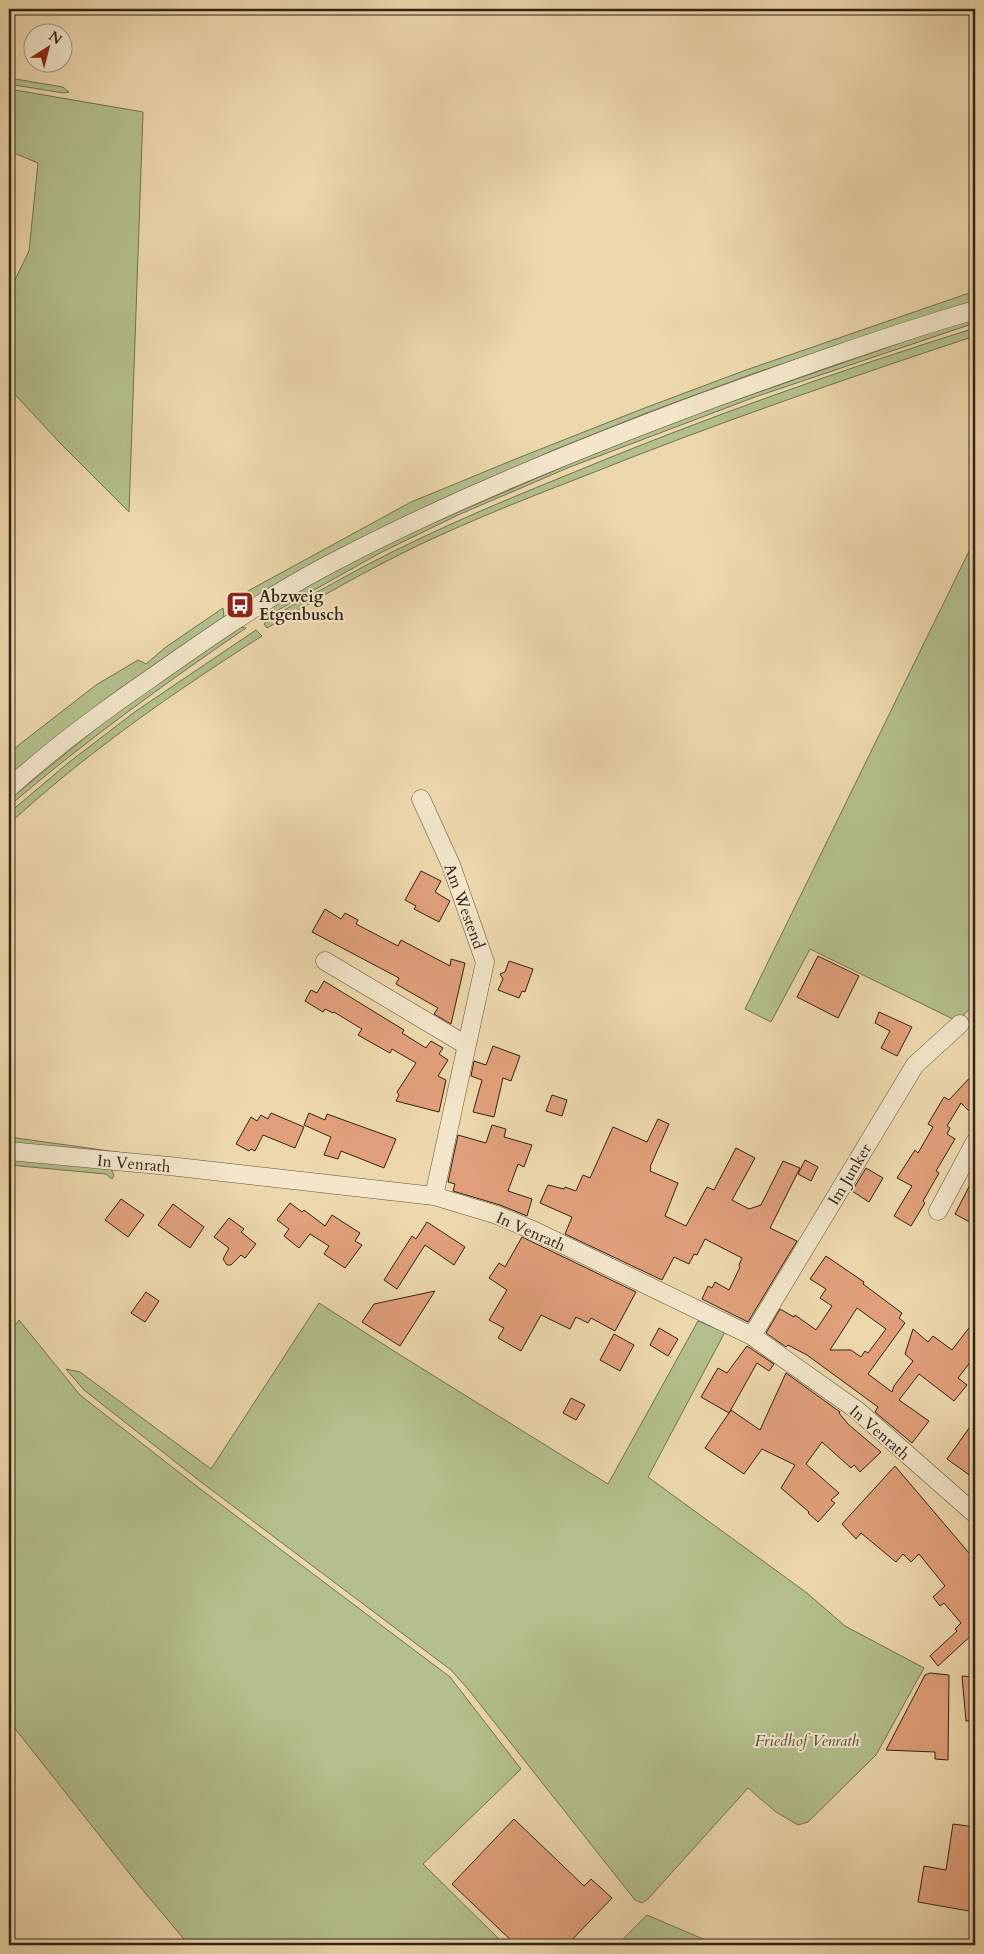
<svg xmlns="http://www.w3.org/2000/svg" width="984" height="1954" font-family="Cardo,serif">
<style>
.green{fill:#b3c08d;stroke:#737152}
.building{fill:#e1a07b;stroke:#332216;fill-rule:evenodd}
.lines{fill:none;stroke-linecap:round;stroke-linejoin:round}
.minor-casing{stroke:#62503c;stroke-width:19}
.minor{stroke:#f3e6ca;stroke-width:18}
.labels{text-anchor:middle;stroke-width:4;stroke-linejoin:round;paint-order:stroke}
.poi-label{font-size:16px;font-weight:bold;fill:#332216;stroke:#f3e6ca;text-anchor:start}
.street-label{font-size:16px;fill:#332216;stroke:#f3e6ca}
.park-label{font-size:16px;font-style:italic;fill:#534a34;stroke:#f3e6ca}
</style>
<rect width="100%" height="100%" fill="#edd8ad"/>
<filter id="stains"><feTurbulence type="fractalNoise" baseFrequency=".004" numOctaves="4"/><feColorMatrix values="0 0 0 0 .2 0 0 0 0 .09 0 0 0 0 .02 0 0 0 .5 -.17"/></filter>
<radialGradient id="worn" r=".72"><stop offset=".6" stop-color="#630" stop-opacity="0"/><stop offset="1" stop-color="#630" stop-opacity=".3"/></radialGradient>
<path class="green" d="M9 78 63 87 69 92 63 93 9 84Z
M9 89 143 112 129 512 60 443 9 388V292L29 251 38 163 9 151Z
M975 291V300L752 374 649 412 554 450 399 520 247 602H241L240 599 248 591 411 502 518 458 642 409 746 370Z
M975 317V323L755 397 570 467 458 515 380 553 264 618 266 609 332 572 403 536 581 459 690 416Z
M975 328V336C845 379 714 424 587 475 530 497 474 519 419 545 367 570 317 599 267 628L264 624C273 614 322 590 337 581 414 538 495 504 577 471 707 417 841 370 975 328Z
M975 539V1004L957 1021 810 949 771 1022 745 1009Z
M223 608 224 617 119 689 78 720 9 777V754L20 744 96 685 138 660 146 664 166 647Z
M238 627 246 628C164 684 84 742 9 806V800L103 723Z
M256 630 262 636C174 692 86 753 9 824V813L68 763 136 711Z
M9 1137 131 1154 9 1143Z
M9 1158 111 1169 114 1175 112 1179 106 1174 9 1165Z
M319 1303 397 1353 608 1484 698 1321 725 1332 648 1477 807 1593 845 1626 924 1668 876 1755 808 1822 798 1825 776 1812 748 1788 648 1899 642 1903 635 1900 468 1689 451 1670 201 1482 84 1390 66 1369 80 1372 211 1469Z
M19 1320 80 1395 199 1488 450 1677 521 1769 423 1864 505 1945H189L141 1888 9 1721V1334Z
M647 1915 717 1945H617Z"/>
<path class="building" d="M421 871 441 881 435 892 450 901 439 922 414 909 416 906 405 900Z
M325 909 341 919 345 913 358 920 356 924 398 946 401 940 450 966 451 959 465 963 451 1024 434 1014 438 1008 396 984 399 978 312 932Z
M818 956 859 976 838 1018 797 997Z
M509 961 533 969 525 992 522 991 519 998 498 990 503 979 500 974 505 972Z
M324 981 404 1030 402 1033 426 1048 431 1041 443 1048 439 1054 448 1060 438 1076 446 1080 439 1112 396 1101 399 1095 397 1092 416 1063 392 1049 390 1053 372 1043 358 1035 362 1029 334 1012 333 1013 325 1009 323 1012 305 1001 311 990 317 993Z
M879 1012 912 1027 897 1056 881 1048 890 1031 875 1023Z
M493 1046 520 1056 511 1081 503 1078 494 1117 473 1112 482 1080 471 1076 474 1061 486 1065Z
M975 1072V1117L961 1103 947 1126 950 1128 947 1134 955 1139 936 1171 939 1173 923 1201 925 1203 911 1226 894 1216 912 1186 897 1178 915 1150 918 1153 933 1127 928 1124 944 1097 949 1100Z
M552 1095 567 1100 562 1116 546 1111Z
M271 1113 304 1127 295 1148 263 1135 255 1151 251 1149 249 1151 236 1144 251 1117 257 1121 261 1115 268 1119Z
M309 1113 325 1120 327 1114 396 1139 384 1168 341 1151 338 1159 324 1155 331 1137 304 1125Z
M658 1119 669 1124 650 1167 651 1168 650 1171 678 1183 665 1216 686 1226 707 1187 714 1190 736 1148 755 1158 732 1200 749 1209 761 1205 783 1161 800 1168 770 1228 797 1241 748 1322 702 1299 708 1286 712 1288 715 1282 729 1290 740 1267 739 1265 742 1258 705 1239 697 1255 694 1254 689 1264 674 1257 662 1280 565 1234 572 1217 540 1203 548 1185 564 1189 565 1187 576 1191 583 1175 590 1178 613 1127 647 1142Z
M492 1125 506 1129 504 1137 532 1145 524 1167 518 1164 508 1191 532 1199 527 1216 500 1205 453 1191 455 1184 448 1182 458 1135 486 1143Z
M805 1160 818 1167 811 1181 798 1174Z
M866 1168 883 1178 869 1202 852 1191Z
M975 1175V1225L955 1214Z
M121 1199 144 1215 128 1237 105 1220Z
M290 1203 302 1212 304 1210 325 1226 332 1215 360 1233 355 1241 362 1245 345 1268 324 1254 329 1246 310 1234 299 1248 284 1236 289 1229 277 1220Z
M173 1204 204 1227 190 1248 158 1225Z
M229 1218 244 1229 241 1232 256 1244 245 1258 241 1255 231 1265H227L223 1259 229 1248 214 1237Z
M427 1222 465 1247 454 1265 425 1245 397 1289 384 1280 412 1236 416 1239Z
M522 1237 636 1292 615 1331 591 1318 588 1323 576 1317 570 1329 541 1315 521 1351 498 1338 504 1328 489 1320 507 1290 489 1278 499 1263 505 1267Z
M826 1256 864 1282 863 1284 902 1313 899 1318 905 1323 868 1374 892 1392 894 1386 913 1361 905 1354 913 1329 928 1342 933 1336 952 1350 975 1320V1356L958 1378 967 1385 954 1401 919 1374 899 1400 929 1421 912 1443 875 1412 878 1407 807 1355 788 1345 786 1347 766 1333 780 1309 794 1317 795 1315 816 1330 832 1306 820 1298 826 1289 810 1279ZM857 1308 886 1329 868 1353 865 1351 861 1357 851 1350H830Z
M435 1291 400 1346 362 1322 374 1304Z
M146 1292 159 1301 145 1322 131 1313Z
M659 1328 678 1339 668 1356 650 1345Z
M614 1334 634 1345 620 1371 600 1360Z
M747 1346 774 1364 769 1371 757 1363 729 1413 701 1397 718 1368 727 1373Z
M786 1373 840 1412 839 1413 848 1424 881 1452 860 1472 854 1465 851 1468 822 1442 806 1464 839 1493 831 1500 835 1503 818 1522 808 1513 809 1512 781 1488 795 1465 762 1449 744 1474 705 1448 731 1410 760 1430Z
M571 1398 585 1405 576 1420 563 1413Z
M975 1420V1479L947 1459Z
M895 1466 975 1560V1632L938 1666 930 1656 957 1631 955 1629 961 1623 944 1603 940 1606 933 1597 945 1586 919 1554 911 1562 903 1554 896 1562 861 1533 856 1539 842 1524Z
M930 1673 949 1675 948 1760 935 1759V1752L886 1750 925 1675Z
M962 1676 975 1677V1720L966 1721Z
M514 1819 584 1886 591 1879 612 1898 567 1945H516L452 1884Z
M953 1824 975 1827V1912L918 1902 924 1866 946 1870Z"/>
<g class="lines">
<defs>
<path id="minor" d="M9 788C52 749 99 714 147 681 205 640 264 599 326 566 447 502 573 451 701 403 792 370 883 337 975 310
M421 799 451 865 485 962 434 1196
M325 961 466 1045
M9 1151 169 1166 434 1196 497 1215 535 1231 752 1336 858 1411 975 1514
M938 1211 975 1142
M752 1336 915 1065 960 1024"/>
</defs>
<use href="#minor" class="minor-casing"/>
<use href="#minor" class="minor"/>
</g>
<defs>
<symbol id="bus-square" viewBox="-11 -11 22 22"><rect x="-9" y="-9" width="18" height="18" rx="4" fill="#8f2418" stroke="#f3e6ca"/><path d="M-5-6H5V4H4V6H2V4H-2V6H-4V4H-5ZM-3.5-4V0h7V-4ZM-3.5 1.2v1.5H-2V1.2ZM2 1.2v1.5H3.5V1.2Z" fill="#fff"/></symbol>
</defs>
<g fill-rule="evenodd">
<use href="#bus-square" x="224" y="589" width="32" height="32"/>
</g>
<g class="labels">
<g class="poi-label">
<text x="259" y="602">Abzweig<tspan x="259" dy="18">Etgenbusch</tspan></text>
</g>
<g class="street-label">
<text transform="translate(465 906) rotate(70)" y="6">Am Westend</text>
<text transform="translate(134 1163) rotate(5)" y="6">In Venrath</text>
<text transform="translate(849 1174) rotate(-59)" y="6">Im Junker</text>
<text transform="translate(531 1231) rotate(24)" y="6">In Venrath</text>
<text transform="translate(880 1432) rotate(41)" y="6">In Venrath</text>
</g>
<g class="park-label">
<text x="807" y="1746">Friedhof Venrath</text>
</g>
</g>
<rect width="984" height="1954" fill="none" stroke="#edd8ad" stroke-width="30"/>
<rect x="10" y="10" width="964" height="1934" fill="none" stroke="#332216" stroke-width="2.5"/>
<rect x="15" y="15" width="954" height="1924" fill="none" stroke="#332216"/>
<g transform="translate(48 48) rotate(36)"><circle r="24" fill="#f3e6ca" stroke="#a69882"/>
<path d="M0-4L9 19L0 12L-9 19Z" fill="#8f2418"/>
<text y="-8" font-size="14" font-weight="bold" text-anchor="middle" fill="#332216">N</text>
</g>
<rect width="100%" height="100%" filter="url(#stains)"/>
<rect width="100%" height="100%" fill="url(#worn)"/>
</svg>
